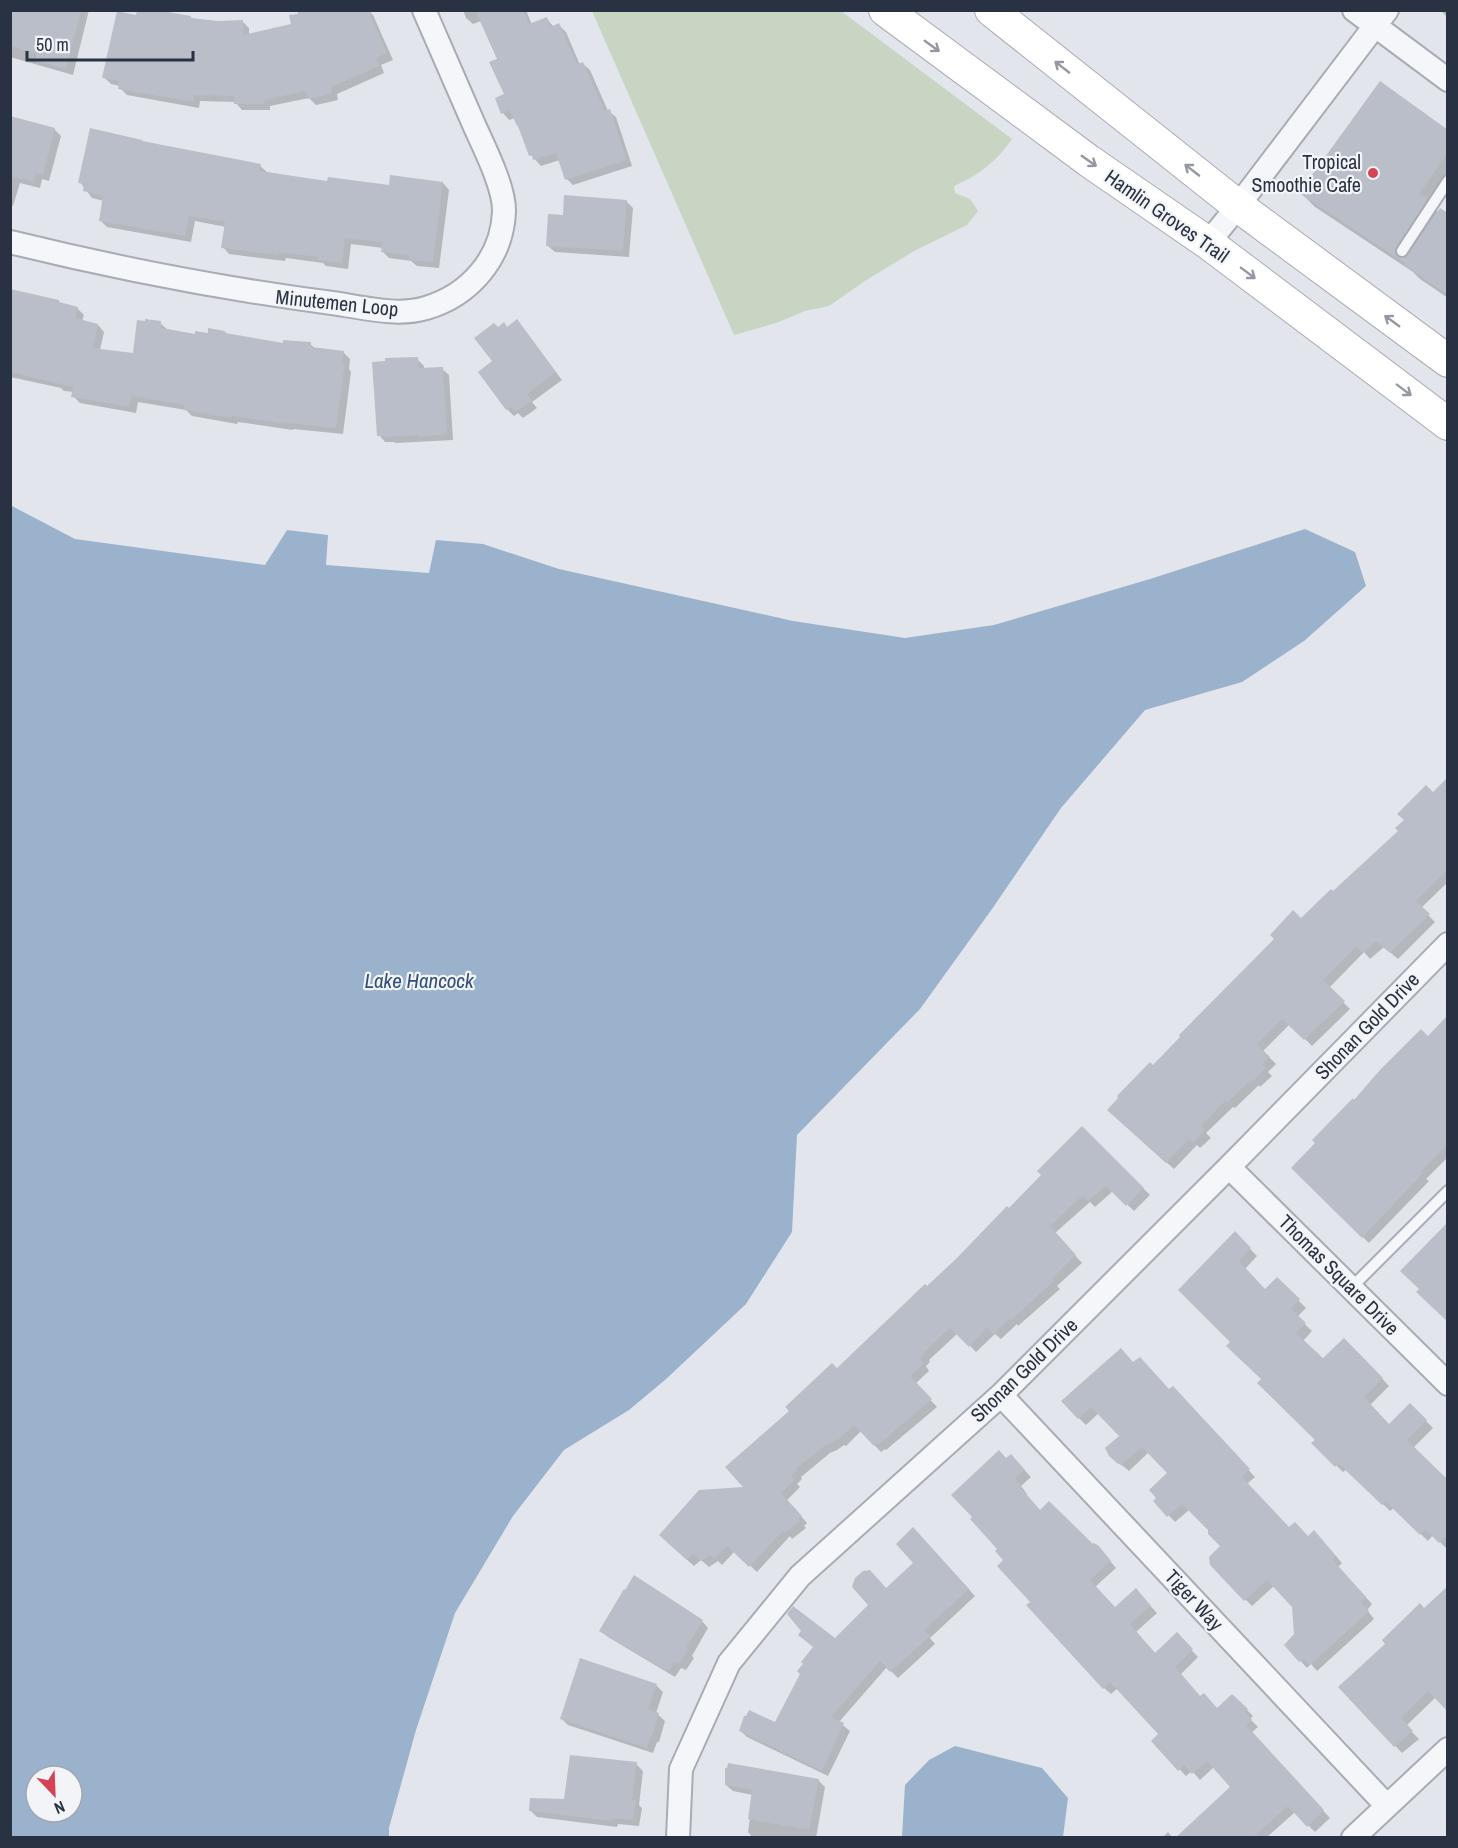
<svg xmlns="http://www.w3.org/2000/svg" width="1458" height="1848" font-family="'Archivo Narrow',sans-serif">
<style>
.green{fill:#c7d5c2}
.water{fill:#9bb2cc;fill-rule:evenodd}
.shadow{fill:#0003}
.building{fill:#b9bec8}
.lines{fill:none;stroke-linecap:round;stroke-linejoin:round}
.lane-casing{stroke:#a7acb5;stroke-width:14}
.street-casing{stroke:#a7acb5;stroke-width:26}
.secondary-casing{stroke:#a7acb5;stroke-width:34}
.lane{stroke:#f5f6f9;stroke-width:10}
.street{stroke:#f5f6f9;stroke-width:22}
.secondary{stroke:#fff;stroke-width:32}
.oneway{stroke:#9498a1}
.poi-dot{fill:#d44356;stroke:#f2f4f8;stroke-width:2}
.labels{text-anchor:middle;stroke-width:4.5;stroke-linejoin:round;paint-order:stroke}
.poi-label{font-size:20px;fill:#293243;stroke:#f2f4f8;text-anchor:end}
.street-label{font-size:20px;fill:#293243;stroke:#f2f4f8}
.water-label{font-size:21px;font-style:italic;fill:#315079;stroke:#f2f4f8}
</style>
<rect width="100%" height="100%" fill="#e2e5eb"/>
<path class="green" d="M592 11H841L1012 139C995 163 980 174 954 186L955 193 970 199 978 211 967 225 914 251 865 281 829 306 805 311 776 323 734 335Z"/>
<path class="water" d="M10 505 75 539 265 565 287 530 328 535 326 565 429 573 436 540 483 544 559 569 793 621 905 638 994 625 1150 579 1305 529 1355 552 1366 586 1304 641 1242 682 1145 710 1061 808 992 909 920 1009 797 1135 792 1232 746 1304 665 1380 629 1410 564 1450 513 1516 455 1613 416 1730 389 1828V1837H11ZM36 1776H72V1812H36Z
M955 1746 1042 1768 1068 1798 1063 1837H902L905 1785 929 1760Z"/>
<path class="shadow" d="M10 10H89L73 75 10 57Z
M139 10H160L192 19 218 22 242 21 249 28V35L368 10 373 15 393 60 381 65 384 73 337 94 338 100 316 105 309 98 270 106V110H242L235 102 200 101 199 108 127 95 120 88V86L111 84 104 77Z
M463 10H526L532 25 547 19 554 27 559 25 566 32 580 65 583 64 590 70 608 111 616 117 632 166 573 185 567 179 560 160 541 166 531 155 515 118 509 120 503 113 496 99 506 95 499 60 481 21 473 24 466 18Z
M1440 10H1448V18Z
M10 118 54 129 61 136 49 181 42 179 40 188 20 183 13 206H10Z
M1448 132V186L1433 207 1438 212 1448 215V298L1420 279 1413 272 1315 207 1301 193Z
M141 141 260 166 267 172 329 183 390 187 443 183 449 190 439 268 417 266 411 261 389 258 383 252V248L351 244 348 269 326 266 323 263 286 258 285 261 229 254 223 247 226 227 195 221 191 242 107 227 100 220 104 201 92 198 80 182Z
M626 201 633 208 629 257 555 252 548 246 564 217Z
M10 289 77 308 84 315 82 321 98 325 104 332 100 350 134 355 160 323 167 329 196 336 225 332 228 335 285 345 310 344 316 349 343 352 350 359 349 369 351 372 343 434 293 429V430L238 422 237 424 192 416 186 410 138 402 136 413 80 403 73 396 74 392 64 391 61 388 10 377Z
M517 321 562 380 532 402 537 408 523 418 518 413 514 416 507 409 495 361 508 328Z
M417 359 424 366V369H442L449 375 453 440 396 443 394 442H385L379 435Z
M1448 779V882L1421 908 1435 922 1398 959 1384 947 1370 959 1364 952 1329 988 1350 1009 1312 1046 1290 1024 1263 1051 1276 1064 1268 1072 1272 1076 1260 1087 1259 1085 1235 1108 1233 1107 1206 1133 1211 1138 1200 1148 1197 1145 1174 1169 1116 1116 1154 1067 1301 920 1334 893 1400 831Z
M1448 1019V1157L1426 1179 1429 1181 1369 1243 1293 1168 1354 1102Z
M1082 1128 1150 1195 1134 1211 1113 1191 1095 1207 1090 1202 1055 1233 1082 1263 1057 1286 1060 1289 1018 1326 1017 1324 1001 1339 995 1334 976 1352 958 1333 929 1360 930 1362 926 1366 929 1371 915 1384 937 1407 886 1450 885 1449 881 1452 861 1431 846 1446 844 1445 837 1450 830 1453 801 1477 802 1479 797 1484 800 1487 787 1500 807 1523 804 1526 806 1528 792 1539 790 1536 757 1572 735 1551 722 1565 718 1561 709 1567 701 1560 694 1566 667 1542 747 1489 837 1370 1009 1210 1043 1175Z
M1235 1234 1257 1256 1245 1269 1266 1291 1277 1279 1306 1308 1297 1317 1312 1331 1303 1341 1323 1360 1360 1355 1389 1386 1370 1405 1389 1426 1410 1405 1433 1428 1413 1448 1444 1479 1448 1476 1447 1549 1433 1535 1428 1541 1394 1508 1390 1511 1347 1469 1343 1472 1314 1443 1317 1440 1232 1342Z
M1133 1364 1170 1391 1179 1395 1255 1477 1247 1484 1289 1529 1308 1538 1321 1539 1342 1563 1338 1567 1372 1604 1367 1610 1374 1619 1317 1671 1311 1664 1307 1668 1286 1645 1295 1635 1293 1607 1274 1586 1252 1606 1234 1588 1222 1547 1209 1529 1189 1510 1175 1522 1155 1501 1170 1473 1149 1452 1129 1471 1118 1462 1121 1436 1099 1413 1086 1425 1063 1402Z
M1011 1456 1031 1477 1021 1486 1027 1494 1026 1496 1040 1511 1105 1555 1116 1568 1095 1587 1115 1609 1142 1597 1157 1613 1136 1632 1156 1654 1177 1635 1198 1657 1181 1674 1201 1698 1217 1710H1247L1253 1716 1250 1719 1258 1727 1251 1733 1330 1818 1315 1832 1295 1812 1266 1838H1177L1233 1787 1214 1767 1200 1780 1192 1771 1186 1776 1153 1741 1161 1734 1118 1688 1111 1694 1104 1688 1032 1602 1005 1560 1006 1460Z
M920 1536 975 1596 930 1638 935 1644 898 1678 887 1667 839 1722 850 1731 828 1776 747 1737 741 1731 776 1724 835 1640 915 1563Z
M1425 1610 1436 1697 1406 1726 1419 1739 1402 1753 1340 1687Z
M702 1621 708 1628 692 1656 694 1658 686 1670 681 1668 675 1677 608 1637 601 1631Z
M581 1660 657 1686 663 1692 656 1713 665 1721 659 1742H657L653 1753 568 1725 562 1719Z
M636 1764 643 1771 639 1805 642 1808 639 1826 618 1824 617 1827 537 1817 530 1810 565 1801Z
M818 1780 825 1787 816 1838H753L748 1832 753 1795 733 1791 726 1785Z
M1168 1832 1173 1838H1162Z"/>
<path class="building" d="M10 10H81L66 69 35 60 37 53 10 46Z
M137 10H156L191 16V18L218 21 243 20V35L291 24 289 15 298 14 297 10H368L387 53 376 58 379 66 331 87 332 94 308 99 306 91 264 100V104H234V96L194 95 193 102 118 89 119 81 102 78 117 11 136 15Z
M475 10H523L529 24 547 17 551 27 559 23 577 64 583 62 605 111 610 109 627 160 565 180 556 153 533 160 532 155 529 156 518 126H517L510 110 501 114 495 98 504 94 489 62 497 59Z
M1380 81 1448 130V153L1419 194 1427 199 1395 251 1398 258 1406 257 1440 208 1448 213V295L1404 265 1405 263 1299 193Z
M10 116 55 128 43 175 36 173 34 182 10 176Z
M90 128 142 140V141L261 164 259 171 327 181 328 177 389 185 390 175 443 182 433 262 409 260V255L381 252 382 242 345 238 342 263 317 260 318 257 279 252V255L221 248 225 222 189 216 185 236 99 221 103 196 83 191 84 184 78 183Z
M564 195 627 200 623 251 546 246 548 214 563 215Z
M10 289 59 300V302L78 307 75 318 98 324 93 348 133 353 137 320 145 321V319L161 321V328L195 334V331L208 333V328L225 331V333L283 343V340L311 342V347L344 351 342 364 345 363 336 428 287 423 286 424 232 416 231 418 184 410V405L132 396 129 407 84 399 71 397 73 387 10 372Z
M517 319 556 372 527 394 532 401 515 412 511 407 506 410 478 372 492 361 474 338 494 323 498 327 504 322 507 327Z
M418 357 419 368 443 367 447 434 419 437V435L387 437V436H377L372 362 385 361V358Z
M1448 777V869L1416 901 1430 914 1390 953 1376 941 1363 953 1356 947 1323 980 1345 1001 1304 1040 1282 1019 1257 1044 1270 1057 1262 1065 1266 1068 1253 1081 1251 1080 1227 1103 1225 1101 1201 1126 1205 1130 1193 1143 1189 1139 1166 1163 1107 1110 1118 1098 1117 1096 1150 1062 1153 1065 1180 1037 1179 1035 1274 939 1270 935 1293 910 1301 918 1331 889 1333 891 1398 831 1395 828 1404 820 1397 814 1426 785 1433 792Z
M1448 1015V1145L1421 1171 1423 1173 1362 1238 1291 1168 1315 1143 1312 1140 1353 1098 1354 1100 1380 1070 1421 1029 1428 1036Z
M1082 1126 1144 1188 1126 1206 1106 1186 1088 1201 1082 1196 1050 1226 1076 1255 1052 1279 1054 1281 1011 1320 1009 1319 994 1334 987 1328 969 1347 950 1328 924 1352 925 1354 920 1359 924 1364 910 1376 932 1399 878 1445 877 1443 874 1446 854 1425 838 1440 837 1439 830 1445 828 1444 823 1447 795 1469 797 1471 791 1476 795 1480 781 1493 802 1516 798 1519 800 1521 785 1533 783 1531 749 1567 727 1546 714 1559 710 1555 701 1561 693 1554 687 1560 659 1535 699 1490 743 1487 725 1467 789 1411 785 1407 832 1363 837 1368 925 1284 927 1286 954 1261 1007 1206 1009 1208 1041 1175 1037 1171Z
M1448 1222V1322L1416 1292 1419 1289 1400 1271Z
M1235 1231 1251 1248 1239 1261 1265 1289 1277 1277 1300 1299 1291 1309 1306 1323 1296 1333 1323 1358 1344 1338 1383 1378 1364 1397 1389 1424 1410 1403 1427 1420 1407 1440 1448 1480V1534L1439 1543 1425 1529 1420 1535 1386 1502 1382 1505 1338 1463 1335 1467 1311 1443 1315 1440 1257 1383 1261 1379 1226 1346 1230 1342 1178 1290Z
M1121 1348 1133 1362 1140 1357 1169 1389 1173 1386 1250 1469 1242 1477 1289 1527 1295 1522 1308 1536 1314 1530 1336 1556 1332 1559 1366 1597 1361 1602 1369 1611 1310 1665 1304 1659 1299 1662 1284 1645 1294 1634 1292 1607 1267 1580 1244 1601 1210 1565 1209 1557 1220 1546 1208 1534V1530L1182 1504 1167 1517 1153 1501 1156 1498 1149 1490 1167 1473 1142 1447 1121 1465 1117 1463 1109 1456 1105 1448 1119 1436 1091 1407 1078 1419 1061 1401Z
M999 1450 1006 1458 1011 1454 1025 1470 1015 1478 1021 1486V1488L1040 1510 1049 1501 1093 1544 1094 1543 1099 1546 1111 1561 1090 1580 1115 1607 1136 1588 1151 1606 1130 1624 1155 1653 1177 1632 1193 1649 1175 1667 1200 1696 1204 1693 1217 1708 1232 1694 1248 1709 1245 1712 1252 1720 1246 1725 1324 1810 1307 1827 1288 1806 1252 1838H1175L1230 1787 1207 1761 1192 1774 1184 1765 1178 1771 1151 1741 1158 1734 1110 1682 1103 1689 1026 1605 1030 1602 997 1566 1003 1560 995 1551 997 1549 970 1519 972 1517 951 1495Z
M913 1527 969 1589 924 1630 930 1636 890 1672 880 1661 831 1717 844 1723 822 1771 739 1731 744 1716H746L749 1710 775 1722 800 1674 797 1671 803 1664 801 1662 813 1647 798 1635 801 1631 787 1614 793 1606 835 1638 868 1605 852 1587 855 1578 863 1571 870 1570 886 1588 913 1563 896 1544Z
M634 1575 703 1620 686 1648 688 1650 679 1664 674 1662 668 1672 599 1631 624 1589 625 1590Z
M1448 1586V1712L1428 1691 1401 1718 1413 1731 1394 1747 1338 1687 1385 1644 1382 1640 1420 1603 1424 1608Z
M580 1658 657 1684 648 1709 659 1713 652 1736H651L647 1748 560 1719Z
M570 1755 637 1762 632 1800H636L633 1820 612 1818 611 1821 529 1811 530 1798 564 1799Z
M728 1763 819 1779 809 1830 748 1819 752 1790 725 1785V1768H727Z"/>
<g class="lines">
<defs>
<path id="lane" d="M1402 251 1448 181
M1351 1288 1448 1191"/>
<path id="street" d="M1354 10 1448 80
M10 242C116 268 224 289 332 303 362 307 397 317 426 308 470 295 502 258 504 212 505 189 485 149 475 127 458 88 441 49 424 10
M1208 243 1238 206 1387 10
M1229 1167 1448 1384
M1001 1395 1387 1806
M678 1838 681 1769 729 1663 800 1576 1001 1395 1229 1167 1448 944
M1353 1838 1448 1749"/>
<path id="secondary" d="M885 10 1089 161 1208 243 1448 424
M991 10 1238 206 1448 361"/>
</defs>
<use href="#lane" class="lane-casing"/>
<use href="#street" class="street-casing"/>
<use href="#secondary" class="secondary-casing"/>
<use href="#lane" class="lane"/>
<use href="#street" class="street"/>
<use href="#secondary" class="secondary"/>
</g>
<defs><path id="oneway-shaft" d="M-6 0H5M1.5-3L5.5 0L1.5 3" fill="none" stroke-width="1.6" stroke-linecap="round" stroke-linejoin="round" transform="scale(1.5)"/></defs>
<g class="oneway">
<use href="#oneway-shaft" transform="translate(932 46) rotate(36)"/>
<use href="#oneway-shaft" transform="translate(1062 67) rotate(-142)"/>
<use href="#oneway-shaft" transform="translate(1089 161) rotate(35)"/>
<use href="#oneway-shaft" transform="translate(1192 170) rotate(-142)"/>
<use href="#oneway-shaft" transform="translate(1248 273) rotate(37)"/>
<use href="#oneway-shaft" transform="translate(1392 321) rotate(-144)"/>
<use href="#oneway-shaft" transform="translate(1404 390) rotate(37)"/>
</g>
<circle class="poi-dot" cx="1373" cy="173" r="6"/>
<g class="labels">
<g class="poi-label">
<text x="1361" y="169">Tropical<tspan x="1361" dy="23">Smoothie Cafe</tspan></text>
</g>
<g class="street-label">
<text transform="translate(1167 216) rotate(35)" y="7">Hamlin Groves Trail</text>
<text transform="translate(337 303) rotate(6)" y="7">Minutemen Loop</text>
<text transform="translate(1367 1026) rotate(-46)" y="7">Shonan Gold Drive</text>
<text transform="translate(1339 1275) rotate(45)" y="7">Thomas Square Drive</text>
<text transform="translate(1024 1370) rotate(-44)" y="7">Shonan Gold Drive</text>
<text transform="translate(1194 1600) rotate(47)" y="7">Tiger Way</text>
</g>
<g class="water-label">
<text x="419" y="988">Lake Hancock</text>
</g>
</g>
<rect width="1458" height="1848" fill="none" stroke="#293243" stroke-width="24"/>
<g transform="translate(54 1794) rotate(157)"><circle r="28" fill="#f2f4f8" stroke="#a2a6b0" stroke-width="1.5"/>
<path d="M0-4.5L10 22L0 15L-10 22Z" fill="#d44356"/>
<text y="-9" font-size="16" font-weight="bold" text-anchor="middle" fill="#293243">N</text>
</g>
<path d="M27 51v9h166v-9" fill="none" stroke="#293243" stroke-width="3"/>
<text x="36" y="51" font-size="18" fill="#293243" stroke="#f2f4f8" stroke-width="4.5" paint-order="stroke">50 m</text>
</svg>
